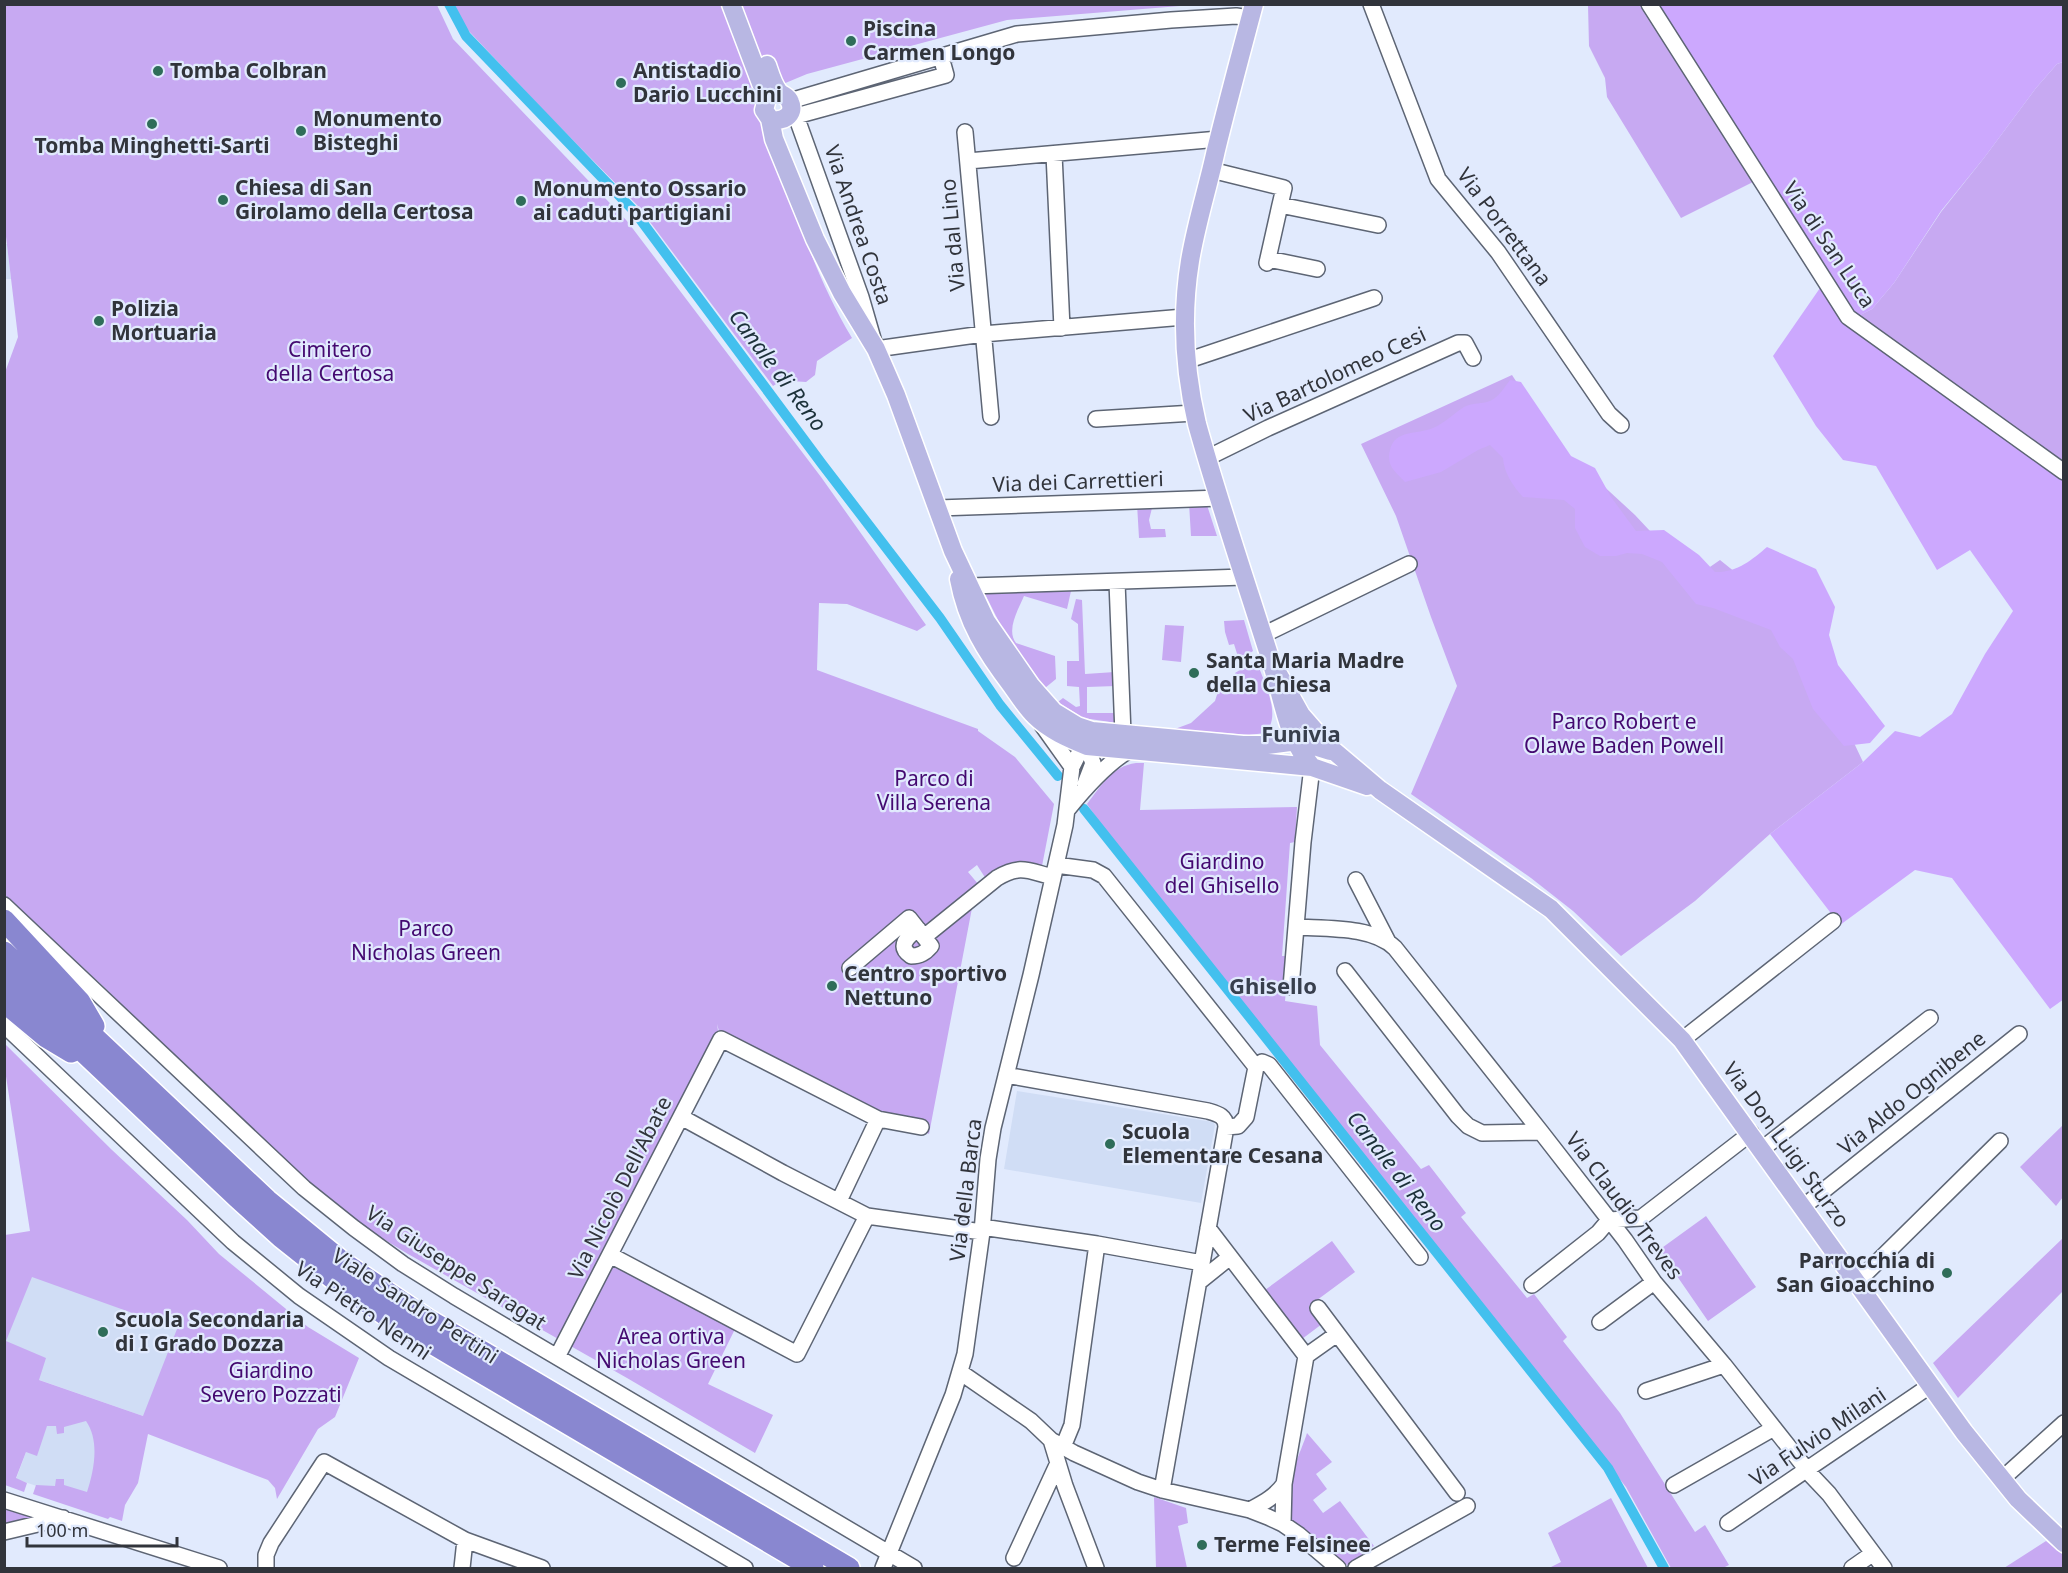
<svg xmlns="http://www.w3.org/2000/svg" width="2068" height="1573" font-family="'Noto Sans',sans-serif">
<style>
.built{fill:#d0ddf5}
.green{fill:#c7a9f2;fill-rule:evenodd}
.forest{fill:#cca8fe}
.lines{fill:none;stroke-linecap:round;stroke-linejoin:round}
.canal{stroke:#43c0ee;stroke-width:10}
.minor-casing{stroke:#5d6574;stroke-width:18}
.major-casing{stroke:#fff;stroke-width:21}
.highway-casing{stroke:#fff;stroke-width:24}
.minor{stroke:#fff;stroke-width:15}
.major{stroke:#b8b7e3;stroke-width:18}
.highway{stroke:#8987d0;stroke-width:21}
.poi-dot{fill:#2f6d59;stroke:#e1eafd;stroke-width:2}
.labels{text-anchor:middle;stroke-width:4.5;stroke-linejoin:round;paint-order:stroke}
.poi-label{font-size:21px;font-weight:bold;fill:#31343b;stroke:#e1eafd;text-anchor:start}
.street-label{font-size:21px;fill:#31343b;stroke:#e1eafd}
.park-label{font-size:21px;fill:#440970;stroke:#e1eafd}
.water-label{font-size:22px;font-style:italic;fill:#1c313a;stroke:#e1eafd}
.neighbourhood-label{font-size:22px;font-weight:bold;fill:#383f4d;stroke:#e1eafd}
</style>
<rect width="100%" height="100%" fill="#e1eafd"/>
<path class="built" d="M5 244H7L11 279H5Z
M1017 1091 1213 1122 1215 1125 1201 1203 1004 1169Z
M5 1253 197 1295 172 1426 5 1368Z
M46 1399 122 1425 110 1511 16 1479Z"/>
<path class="green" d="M1180 4V6L1007 20 807 74 759 94C784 177 807 263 852 338L817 361 815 375 806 382 791 381 787 377 773 386 638 206 547 114 465 27 455 5Z
M5 5H437L453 39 627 221 821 477 926 625 917 631 847 604 819 603 817 670 978 729V731L1015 757 1054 804 1042 866C1016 859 1006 860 986 879L977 865 968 872 979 885 976 887 929 1134 779 1068 721 1038 717 1024 719 1037 603 1258 735 1329 708 1384 773 1415 755 1453 627 1378 408 1254 346 1216 259 1138 104 987 5 895 4 375 18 337 4 220Z
M1588 5H1639L1753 182 1681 218 1607 97 1605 78 1589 46Z
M2063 62V462L1948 381 1846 322 1872 309 1894 283 1941 212 1984 158 2036 88 2057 64Z
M1512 375 1564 455 1597 480 1635 515 1694 578 1720 560 1771 601 1846 726 1863 762 1770 834 1695 901 1621 956 1573 911 1531 878 1411 794 1457 686 1431 617 1396 516 1361 444Z
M1206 502 1217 536H1191L1189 503Z
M1137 504H1153L1149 520 1151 529H1165L1166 537 1139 538Z
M1071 591 1067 609 1024 596C1018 610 1006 630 1016 643L1055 656 1056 679 1045 688 1003 630 985 594Z
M1076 599 1082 600 1085 674 1115 672 1116 686 1087 687V713H1116L1117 723 1083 718 1058 702 1063 698 1076 707 1080 706 1079 687 1067 686V661H1079L1078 624 1071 619Z
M1244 620 1253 651 1239 660 1234 644 1229 645 1225 632 1224 621Z
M1165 625 1184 626 1181 662 1162 660Z
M1256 660C1263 680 1283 716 1265 733L1249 735 1175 729 1191 723 1215 701 1220 685H1230L1237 677 1235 673Z
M1136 763H1144L1140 810 1297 807 1295 842 1290 843 1282 956H1289L1285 1001 1317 1006 1320 1045 1421 1169 1429 1165 1466 1213 1461 1217 1527 1298 1534 1294 1567 1337 1563 1341 1620 1413 1695 1532 1705 1525 1729 1565 1723 1568H1671L1626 1487 1201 954 1098 820 1087 804C1101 786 1112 766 1136 763Z
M4 1043 112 1150 187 1220 219 1254 308 1327 359 1358 335 1417 318 1429 277 1499 275 1488 268 1480 148 1434 138 1483 125 1505 122 1521 110 1517 108 1519 33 1494 36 1485 55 1486 56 1479H64V1485L87 1492C94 1471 100 1441 86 1421L64 1427V1433L57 1434 56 1426H47L37 1456 26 1452 16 1478 27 1483 24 1492 5 1485V1235L30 1231 5 1070ZM32 1277 177 1329 143 1416 39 1380 46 1358 6 1341Z
M2063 1125V1197L2056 1206 2020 1167Z
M1706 1216 1756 1287 1708 1321 1659 1250Z
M2063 1238V1291L1958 1398 1933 1363Z
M1332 1241 1355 1272 1309 1306 1322 1324 1302 1339 1265 1290Z
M1307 1433 1332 1462 1316 1474 1327 1489 1313 1500 1323 1513 1340 1501 1374 1546 1365 1551 1367 1557 1347 1565C1335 1556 1299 1533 1292 1522 1278 1495 1299 1458 1307 1433Z
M1154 1497 1186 1508 1188 1523 1178 1526 1187 1568H1156Z
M1611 1498 1648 1568H1549L1561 1562 1548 1533Z
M5 1504 37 1518 5 1525Z
M2046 1541 2063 1555V1568H2004Z"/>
<path class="forest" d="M1639 5H2063V62L2057 64 2036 88 1984 158 1941 211 1894 283 1872 309 1847 322 2063 474 2064 999 2050 1009 1952 878 1915 870 1840 925 1770 834 1863 762 1895 731 1920 737 1952 714 1985 654 2013 611 1970 550 1937 570 1876 466 1843 460 1816 426 1773 356 1820 288Z
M1510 380 1521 382 1571 456 1595 468 1611 497 1636 531 1664 530 1699 555 1715 572C1736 573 1752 560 1767 547L1816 569 1835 607 1829 635 1838 665 1885 726 1870 743 1844 746 1813 709 1793 659 1780 647 1771 630 1713 608 1696 604 1662 562 1642 554 1627 553 1616 556H1600L1585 547 1575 528V509L1564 500 1523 497C1513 486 1504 473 1503 458L1490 445 1478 450 1441 472 1405 482C1395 471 1386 466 1390 450 1395 429 1417 435 1433 428 1445 423 1453 414 1464 407 1472 403 1478 404 1487 402 1497 400 1504 388 1510 380Z"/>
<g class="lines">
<path class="canal" d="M449 4 466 36 634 211 822 464 940 618 1000 705 1058 776
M1084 809 1608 1468 1664 1568"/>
<defs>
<path id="minor" d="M1371 4 1438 179 1498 252 1609 414 1621 425
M1649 4 1848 317 2064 472
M790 101 1017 34 1171 20 1236 16 1250 18
M790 113 796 116 946 75 941 57
M796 116 861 297 876 349 983 334 1184 317
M965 132 991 417
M1054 154 1062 328
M968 161 1219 139
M1211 170 1284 188 1280 205 1378 225
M1268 259 1317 269
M1267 263 1280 205
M1186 361 1374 298
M1096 419 1194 413
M1207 458 1268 428 1458 343H1465L1473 358
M938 508 1220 498
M1117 582 1123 734
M970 586 1244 577
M1263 635 1409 564
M1042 725 1072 767
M1083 737 1093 763 1085 784
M1068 809C1085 788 1105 765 1128 751
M1056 865 1093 870 1104 876 1256 1067
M1356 880 1388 942
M4 905 304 1188 354 1228 403 1264 454 1296 914 1568
M1296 927C1327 929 1372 926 1395 948L1541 1132 1625 1240 1654 1282 1724 1365 1811 1475 1829 1494 1884 1568
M918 929C907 937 897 946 911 956 920 956 925 953 931 946L924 937
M850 968 909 918 924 937 997 878C1021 864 1028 871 1053 877
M1345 971 1458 1116 1468 1126 1482 1133 1541 1132
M1291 987 1303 842 1312 767
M4 1025 233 1242 299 1296 389 1358 745 1568
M1682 1040 1833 921
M1256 1067 1262 1062 1269 1065 1420 1257
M1006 1075 1208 1111C1218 1114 1226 1116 1226 1127L1162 1490
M681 1117 783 1173 867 1216 982 1232
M878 1119 921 1127
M1226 1127 1238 1126 1246 1117 1256 1067
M1762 1149 1930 1018
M1803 1207 2019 1034
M982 1227 1097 1244 1202 1263
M1208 1228 1306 1356 1284 1484 1283 1524
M610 1255 797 1354 867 1216
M1199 1282 1230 1257
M1857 1282 2000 1141
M1532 1285 1598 1233 1609 1220 1641 1218 1751 1133
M1318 1308 1457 1493
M1600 1322 1654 1282
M1306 1356 1337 1334
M557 1357 721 1039 878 1119 839 1201
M960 1372 1031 1421 1051 1440 1074 1453 1138 1482 1162 1490 1250 1510 1268 1517 1283 1524 1299 1535 1338 1568
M1646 1391 1724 1365
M1051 1440 1065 1486 1096 1568
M1063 1447 1072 1425 1097 1244
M2002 1479 2064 1423
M1674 1485 1774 1428
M4 1500 219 1568
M1250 1510C1263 1503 1275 1497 1284 1484
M1728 1523 1931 1385
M4 1532 63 1518
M1014 1558 1058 1463
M266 1568V1555L271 1543 324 1462 465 1540 542 1568
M462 1568 465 1540
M883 1568 953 1395 965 1354 982 1232 988 1159 993 1128 1031 975 1065 825 1072 767 1078 755 1094 739
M1356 1568 1467 1506
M1852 1568 1872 1554"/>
<path id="major" d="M731 4 767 99 764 110 770 119 774 139 815 239 842 293 876 349 896 395 953 551 986 621 1031 686 1046 703 1054 712 1077 726 1092 731 1243 745H1267L1298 741 1330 751
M1254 4C1241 53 1228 101 1216 150 1208 187 1196 224 1190 261 1181 316 1184 369 1197 424 1219 503 1246 582 1271 661 1283 698 1286 736 1312 767
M767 65C770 74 773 85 779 92 783 96 788 96 790 102 796 115 782 123 770 119
M959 579C967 622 986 652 1012 686 1019 696 1026 707 1035 716 1049 730 1068 738 1087 746L1312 767 1367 786
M1272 663 1301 715 1328 746 1380 790 1551 909 1682 1040 1964 1432 2018 1499 2064 1543"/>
<path id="highway" d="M4 920 80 1002 94 1026
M4 952 267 1200 345 1264 427 1319 849 1568
M4 977 238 1198 281 1237 335 1280 393 1320 455 1357 813 1568
M4 1002 46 1037 71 1052"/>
</defs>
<use href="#minor" class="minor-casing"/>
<use href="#major" class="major-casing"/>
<use href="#highway" class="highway-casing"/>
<use href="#minor" class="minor"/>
<use href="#major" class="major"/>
<use href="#highway" class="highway"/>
</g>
<g class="poi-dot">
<circle cx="851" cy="41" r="6"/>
<circle cx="158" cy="71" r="6"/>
<circle cx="621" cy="83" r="6"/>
<circle cx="152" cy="124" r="6"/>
<circle cx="301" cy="131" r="6"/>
<circle cx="223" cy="200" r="6"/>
<circle cx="521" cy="201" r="6"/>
<circle cx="99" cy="321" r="6"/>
<circle cx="1194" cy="673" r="6"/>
<circle cx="832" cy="986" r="6"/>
<circle cx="1110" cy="1144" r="6"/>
<circle cx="1947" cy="1273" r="6"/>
<circle cx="103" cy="1332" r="6"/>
<circle cx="1202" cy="1545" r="6"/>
</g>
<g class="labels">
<g class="poi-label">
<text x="863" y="36">Piscina<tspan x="863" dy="24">Carmen Longo</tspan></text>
<text x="170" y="78">Tomba Colbran</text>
<text x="633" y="78">Antistadio<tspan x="633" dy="24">Dario Lucchini</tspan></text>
<text x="313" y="126">Monumento<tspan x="313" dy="24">Bisteghi</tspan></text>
<text x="152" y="153" text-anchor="middle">Tomba Minghetti-Sarti</text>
<text x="235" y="195">Chiesa di San<tspan x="235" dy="24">Girolamo della Certosa</tspan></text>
<text x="533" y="196">Monumento Ossario<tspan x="533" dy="24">ai caduti partigiani</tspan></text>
<text x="111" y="316">Polizia<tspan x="111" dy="24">Mortuaria</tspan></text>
<text x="1206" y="668">Santa Maria Madre<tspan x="1206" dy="24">della Chiesa</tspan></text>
<text x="844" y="981">Centro sportivo<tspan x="844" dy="24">Nettuno</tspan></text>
<text x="1122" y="1139">Scuola<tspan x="1122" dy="24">Elementare Cesana</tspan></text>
<text x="1935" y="1268" text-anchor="end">Parrocchia di<tspan x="1935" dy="24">San Gioacchino</tspan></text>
<text x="115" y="1327">Scuola Secondaria<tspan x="115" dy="24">di I Grado Dozza</tspan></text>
<text x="1214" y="1552">Terme Felsinee</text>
</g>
<g class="street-label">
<text transform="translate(858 225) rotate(71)" y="7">Via Andrea Costa</text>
<text transform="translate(1504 227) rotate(53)" y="7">Via Porrettana</text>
<text transform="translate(953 235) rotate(-95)" y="7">Via dal Lino</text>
<text transform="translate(1829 245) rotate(56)" y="7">Via di San Luca</text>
<text transform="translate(1335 375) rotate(-25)" y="7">Via Bartolomeo Cesi</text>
<text transform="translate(1078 482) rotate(-2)" y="7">Via dei Carrettieri</text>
<text transform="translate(1912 1093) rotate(-39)" y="7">Via Aldo Ognibene</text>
<text transform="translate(1786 1145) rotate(54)" y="7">Via Don Luigi Sturzo</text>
<text transform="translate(620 1188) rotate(-63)" y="7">Via Nicolò Dell'Abate</text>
<text transform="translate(966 1190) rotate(-83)" y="7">Via della Barca</text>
<text transform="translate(1624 1206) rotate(53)" y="7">Via Claudio Treves</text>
<text transform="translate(456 1268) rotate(33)" y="7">Via Giuseppe Saragat</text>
<text transform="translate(415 1306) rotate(33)" y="7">Viale Sandro Pertini</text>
<text transform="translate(363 1311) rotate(34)" y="7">Via Pietro Nenni</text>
<text transform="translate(1818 1437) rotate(-34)" y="7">Via Fulvio Milani</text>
</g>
<g class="park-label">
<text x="330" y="357">Cimitero<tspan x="330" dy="24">della Certosa</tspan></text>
<text x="1624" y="729">Parco Robert e<tspan x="1624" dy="24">Olawe Baden Powell</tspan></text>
<text x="934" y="786">Parco di<tspan x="934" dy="24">Villa Serena</tspan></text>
<text x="1222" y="869">Giardino<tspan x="1222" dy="24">del Ghisello</tspan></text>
<text x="426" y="936">Parco<tspan x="426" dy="24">Nicholas Green</tspan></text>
<text x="671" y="1344">Area ortiva<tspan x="671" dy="24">Nicholas Green</tspan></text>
<text x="271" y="1378">Giardino<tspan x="271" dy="24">Severo Pozzati</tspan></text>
</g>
<g class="water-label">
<text transform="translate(778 370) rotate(53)" y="8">Canale di Reno</text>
<text transform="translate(1397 1171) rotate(52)" y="8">Canale di Reno</text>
</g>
<g class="neighbourhood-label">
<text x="1301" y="742">Funivia</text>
<text x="1273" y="994">Ghisello</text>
</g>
</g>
<rect width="2068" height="1573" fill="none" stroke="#31343b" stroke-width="12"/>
<path d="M27 1537v9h150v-9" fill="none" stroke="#31343b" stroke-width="3"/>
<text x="36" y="1537" font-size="18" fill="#31343b" stroke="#e1eafd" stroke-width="4.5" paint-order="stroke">100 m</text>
</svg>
